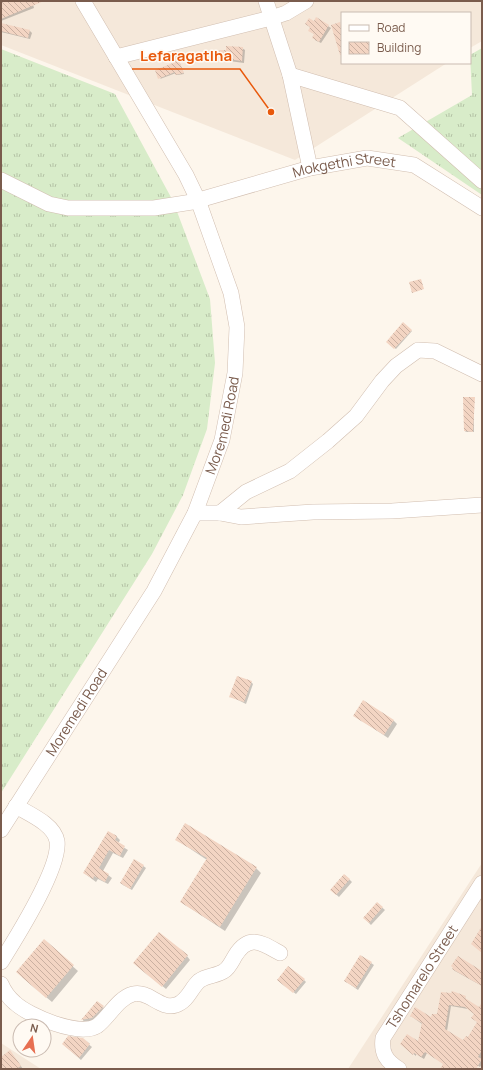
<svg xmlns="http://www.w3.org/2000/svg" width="483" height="1070" font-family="Manrope,sans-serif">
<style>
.residential{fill:#f5e8da}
.grass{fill:url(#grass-tufts)}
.shadow{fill:#0003}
.building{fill:url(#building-back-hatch);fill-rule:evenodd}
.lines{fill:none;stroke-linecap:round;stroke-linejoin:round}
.minor-casing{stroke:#d1beb0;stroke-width:16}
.minor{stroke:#fff;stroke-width:15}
.labels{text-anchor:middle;stroke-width:3;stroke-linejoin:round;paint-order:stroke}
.street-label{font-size:14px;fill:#7a5c4d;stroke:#fffaf3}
.leader{fill:none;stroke:#e8590c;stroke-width:1.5}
.callout-dot{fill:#e8590c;stroke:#fffaf3;stroke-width:1.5}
.callout-label{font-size:15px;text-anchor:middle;font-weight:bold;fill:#e8590c;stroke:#fffaf3;stroke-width:3;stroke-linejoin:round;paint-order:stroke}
</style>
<defs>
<pattern id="grass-tufts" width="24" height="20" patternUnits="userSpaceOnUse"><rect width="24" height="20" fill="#d8ecc9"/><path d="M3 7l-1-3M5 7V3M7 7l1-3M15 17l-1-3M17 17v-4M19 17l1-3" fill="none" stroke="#b4c2a5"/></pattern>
<pattern id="building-back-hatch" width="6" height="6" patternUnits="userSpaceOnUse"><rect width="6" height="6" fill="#f3d5c3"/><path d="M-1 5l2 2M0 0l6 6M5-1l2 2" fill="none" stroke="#cab0a1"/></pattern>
</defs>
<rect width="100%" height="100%" fill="#fdf6ec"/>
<path class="residential" d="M1 1H482V41L470 48V13H342V63H447L295 160 1 45Z
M482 863V1069H348Z
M1 1043 41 1069H1Z"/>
<path class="grass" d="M482 48V195L398 138 472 95 470 55Z
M1 49 115 94 173 201 210 299 215 363 207 429 183 495 152 554 1 793Z"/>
<path class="shadow" d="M1 1H32L34 8 1 21Z
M317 19 331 28 321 43 315 40V35L309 30 311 28 306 24 314 22Z
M1 24 30 31 32 33 30 39 1 32Z
M242 48 245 50 244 63 222 60 220 58Z
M176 53 184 74 177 75 176 73 160 79 174 63Z
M403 324 412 331 396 349 387 342Z
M474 398V432H466L465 431Z
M251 682 253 684 246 704 230 696Z
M355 716 393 720 397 724 388 738Z
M186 825 256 868 261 873 225 931 181 902 207 860 177 840Z
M108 832 117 837 120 840 118 844 128 850 123 858 113 853 103 871 112 878 108 884 98 879 96 882 84 873Z
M135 860 146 868 132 890 123 885Z
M345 875 352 882 339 897 331 890Z
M377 903 385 910 371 925 364 918Z
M44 941 78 971 52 1002 22 977Z
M187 956 190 960 166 989 138 966Z
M361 956 374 965 358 990 345 981Z
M453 969 482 976V986L455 971Z
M304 980 306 982 296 994 280 982Z
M442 993 465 997 467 1001 479 1008 482 1004V1025L475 1014 468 1009 451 1006 447 1031 464 1042 473 1031 482 1036V1064L480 1067 472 1062 467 1069H441L444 1064 427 1053 424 1059 416 1054V1056L404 1046 419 1043 422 1024 411 1016 432 1019 437 1016Z
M97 1002 105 1009 95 1020 84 1022 83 1020Z
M82 1039 92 1047 81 1060 65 1046Z
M12 1054 23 1069H1V1055L3 1057Z"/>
<path class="building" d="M1 1H44L1 19Z
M316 17 329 25 319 42 312 38 314 34 308 31 310 27 305 24 309 18 314 21Z
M340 22 342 29V55H340L331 25Z
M1 23 30 30 28 38 1 31Z
M226 46 243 47 242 61 219 58V50H226Z
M175 51 184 73 175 75V72L158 79 155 70 173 63 171 52Z
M421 279 424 289 412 293 409 282Z
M403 322 412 330 394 349 386 342Z
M463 397H475L473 432 464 431Z
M237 676 252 681 244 702 229 697Z
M363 700 394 720 384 735 353 716Z
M185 823 257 867 220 927 180 902 207 858 175 840Z
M108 831 117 836 115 840 125 846 120 856 109 850 99 868 109 874 105 882 94 876 93 879 83 873Z
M134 859 144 865 130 889 120 883Z
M344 874 350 879 336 895 330 890Z
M377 902 383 907 369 923 363 918Z
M482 926V953L471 944Z
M159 932 188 955 162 987 133 963Z
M44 939 74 965 46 998 16 972Z
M360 955 372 962 356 988 344 981Z
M458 956 482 971V986L452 969 453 968 451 966Z
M288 966 305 979 293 993 277 980Z
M452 991 466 996 465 998 479 1007 482 1002V1050L478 1057 482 1059 476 1069H440L443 1064 425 1052 421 1057 414 1053 413 1055 400 1044 407 1034 418 1041 422 1023 410 1016 415 1007 431 1017 432 1014H437L441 992 451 993ZM449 1005 465 1007 474 1014 471 1018 477 1022 468 1037 466 1036 463 1040 445 1029Z
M97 1001 104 1006 92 1018 81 1020Z
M68 1036 83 1038 90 1044 79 1058 62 1044Z
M10 1050 21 1066 16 1069H1V1057Z"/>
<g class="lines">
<defs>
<g id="minor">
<path d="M266 1 290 75 310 168"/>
<path d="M116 57 271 18 286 13 306 1"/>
<path d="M290 75 400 108 482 181"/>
<path id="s1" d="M1 180 49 204 68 208H154L192 202 310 168 367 158 414 165 482 208"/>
<path d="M195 513H220L241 517 313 512 392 511 482 505"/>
<path d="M220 513 246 492 290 471 328 441 356 416 382 381 396 366 418 350 435 351 482 374"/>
<path id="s2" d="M1 830 154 591 195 513 222 440 235 373 237 327 231 293 198 200 186 175 83 1"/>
<path d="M1 962C16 938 61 867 57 841 54 824 29 814 16 806"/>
<path d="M1 984C4 991 9 998 15 1003 29 1016 79 1037 97 1026 109 1017 118 998 133 994 149 990 160 1010 176 1005 188 1001 191 988 199 981 207 975 217 976 224 971 229 968 232 961 235 956 249 933 262 943 280 953"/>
<path id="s3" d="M399 1069C386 1061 381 1053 383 1038L482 883"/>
</g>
</defs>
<use href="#minor" class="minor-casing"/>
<use href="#minor" class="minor"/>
</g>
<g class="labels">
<g class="street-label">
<text dy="5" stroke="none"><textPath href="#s1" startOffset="355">Mokgethi Street</textPath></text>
<text dy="5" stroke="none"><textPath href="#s2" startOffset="464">Moremedi Road</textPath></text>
<text dy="5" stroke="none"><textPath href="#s2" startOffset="140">Moremedi Road</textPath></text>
<text dy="5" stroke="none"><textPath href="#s3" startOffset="110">Tshomarelo Street</textPath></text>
</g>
</g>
<path class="leader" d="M271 112L240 69H132"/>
<circle class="callout-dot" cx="271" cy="112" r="4"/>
<g class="callout-label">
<text x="186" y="61">Lefaragatlha</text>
</g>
<rect width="483" height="1070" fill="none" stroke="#7a5c4d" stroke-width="4"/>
<rect x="341" y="12" width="130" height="52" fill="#fffaf3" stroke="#cabbb1"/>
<rect x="349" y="25" width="20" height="6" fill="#ffffff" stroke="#cabbb1"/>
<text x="377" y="32" font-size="12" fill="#7a5c4d">Road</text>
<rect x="349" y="42" width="20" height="12" fill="url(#building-back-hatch)" stroke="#cabbb1"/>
<text x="377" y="52" font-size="12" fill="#7a5c4d">Building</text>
<g transform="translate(32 1038) rotate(13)"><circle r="19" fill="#fffaf3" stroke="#cabbb1"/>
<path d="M0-3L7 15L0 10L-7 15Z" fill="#e76f51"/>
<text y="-6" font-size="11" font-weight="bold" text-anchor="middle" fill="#7a5c4d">N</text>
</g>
</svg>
